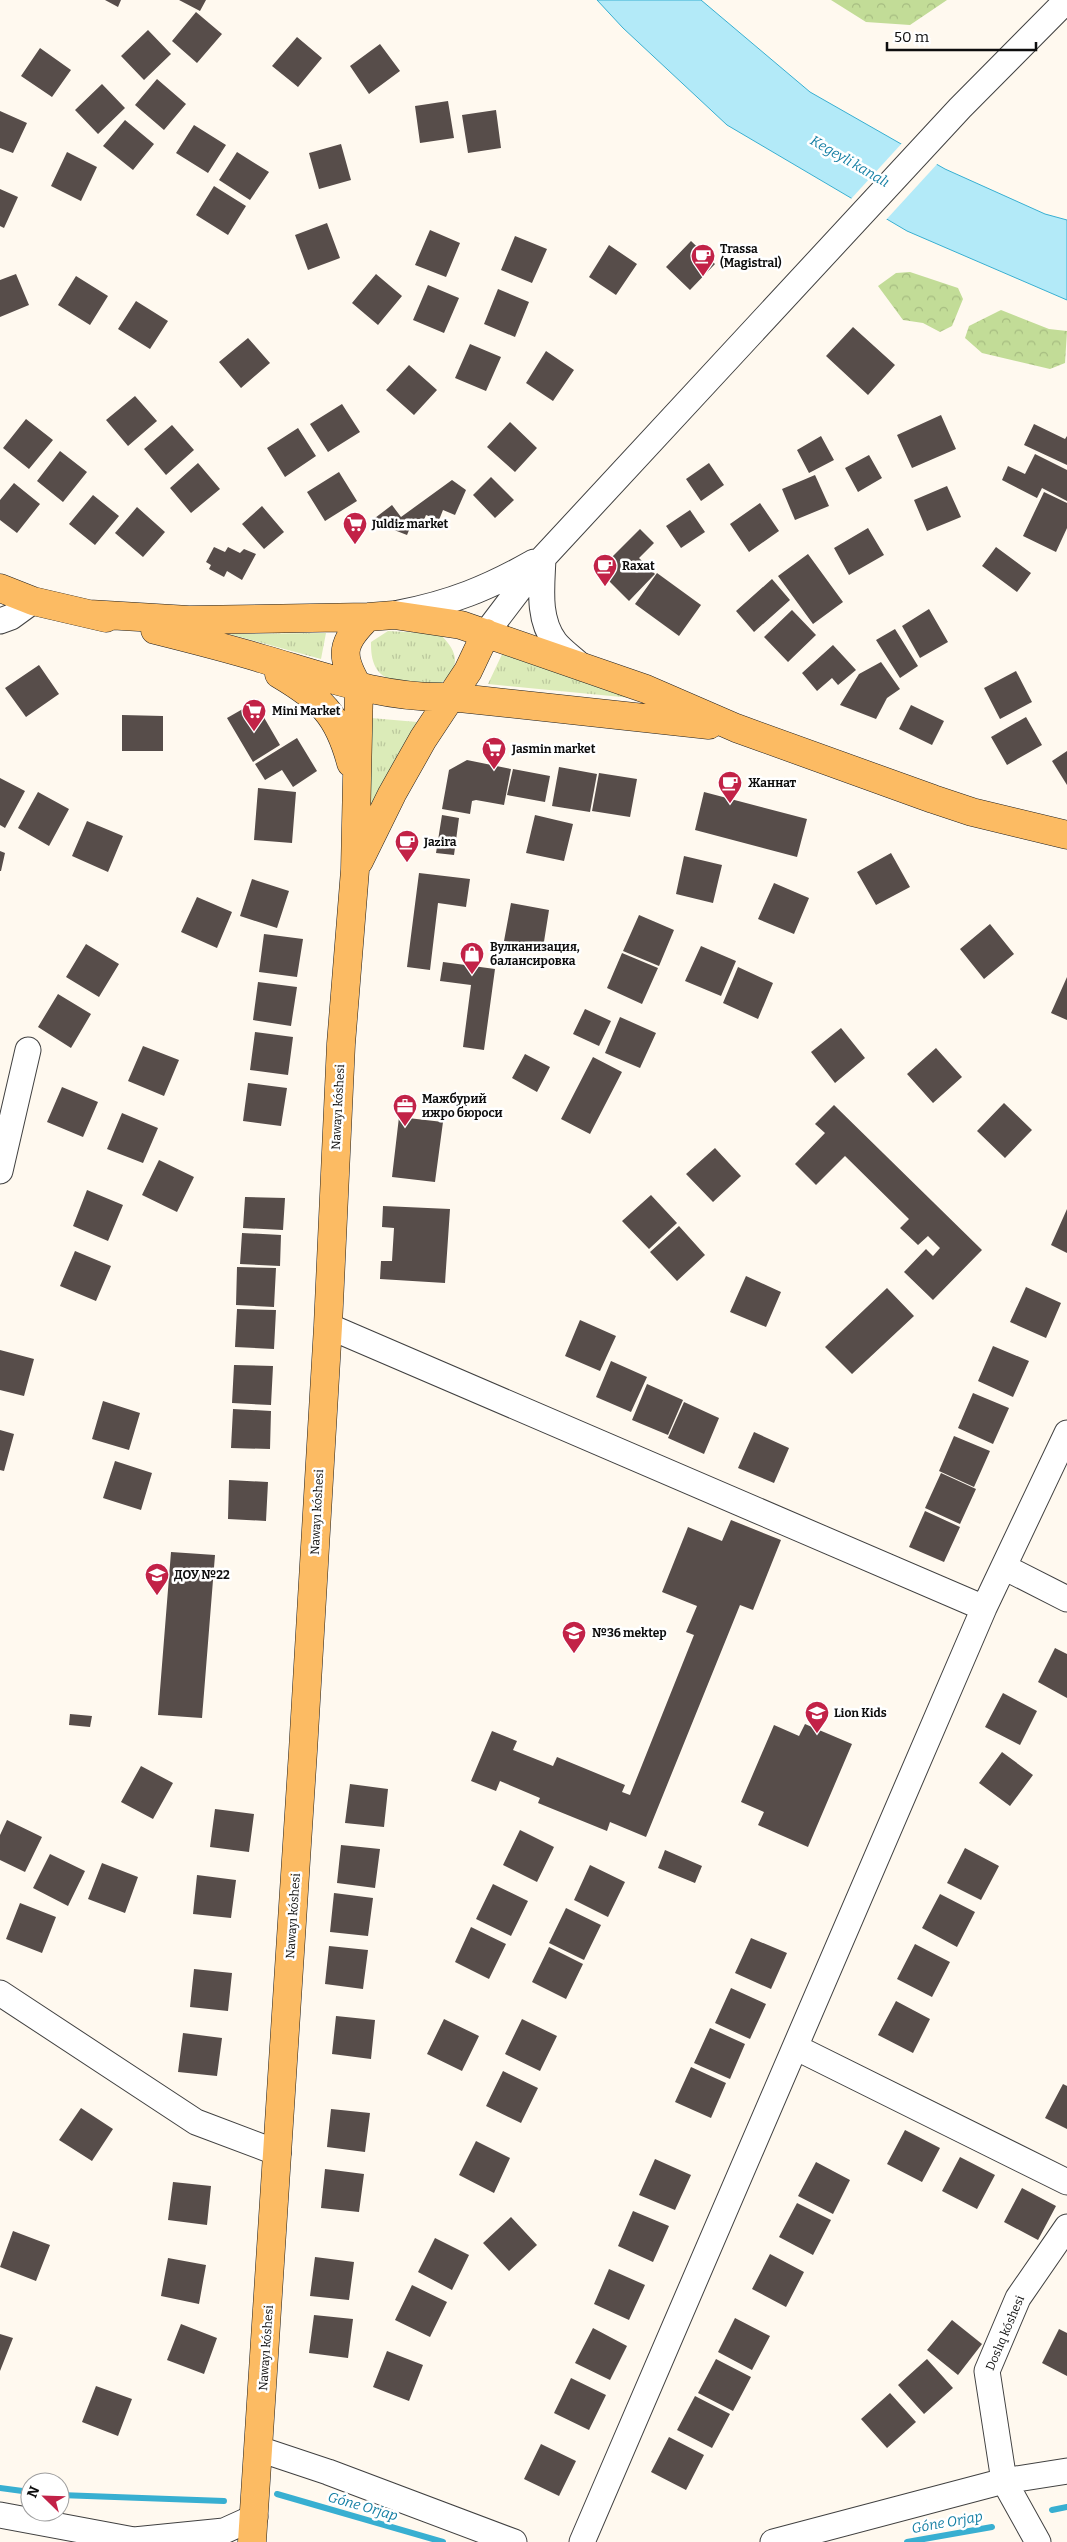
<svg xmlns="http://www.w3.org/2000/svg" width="1067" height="2542" font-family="Bitter,serif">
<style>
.grass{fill:url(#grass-tufts)}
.forest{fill:url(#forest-crowns)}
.water{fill:#b3eaf8;stroke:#38afd1}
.pier{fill:#fff9ef}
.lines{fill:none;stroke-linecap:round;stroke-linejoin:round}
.stream{stroke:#38afd1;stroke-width:6}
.building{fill:#574d4a}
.minor-casing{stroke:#414141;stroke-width:27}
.major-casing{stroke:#1f1f1f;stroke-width:29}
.minor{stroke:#fff;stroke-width:25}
.major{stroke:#fcbb63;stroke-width:28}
.labels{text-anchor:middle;stroke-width:5;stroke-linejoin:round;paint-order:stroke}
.poi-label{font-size:12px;font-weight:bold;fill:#0e0e0e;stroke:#fff;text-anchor:start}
.street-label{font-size:12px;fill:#0e0e0e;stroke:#fff}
.water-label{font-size:14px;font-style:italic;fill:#147fa4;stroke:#fff}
</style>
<defs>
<pattern id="grass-tufts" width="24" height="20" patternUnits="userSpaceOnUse" patternTransform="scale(1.25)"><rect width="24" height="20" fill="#dbebb8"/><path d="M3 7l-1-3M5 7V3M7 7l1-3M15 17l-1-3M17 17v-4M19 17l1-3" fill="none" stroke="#bbc89d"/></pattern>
<pattern id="forest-crowns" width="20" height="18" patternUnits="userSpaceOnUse" patternTransform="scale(1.25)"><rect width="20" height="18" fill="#c2dc97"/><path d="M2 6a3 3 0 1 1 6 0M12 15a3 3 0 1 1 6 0" fill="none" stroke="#a6bc81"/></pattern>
</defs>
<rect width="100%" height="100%" fill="#fff9ef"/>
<path class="grass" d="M388 631 440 634C458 652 462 666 440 684 403 680 370 690 371 642Z
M326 633 321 659 229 634Z
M505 648 642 699 488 684Z
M371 718 417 722 371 807Z"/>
<path class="forest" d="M831 0H947L910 25 866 22Z
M910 272 958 288 963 299 952 326 940 332 923 323 903 320 878 286 896 273Z
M1001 310 1049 329 1067 331 1065 363 1050 369 982 353 965 338 969 326Z"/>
<path class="water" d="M597 0H701L810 92 945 169 1045 214 1067 220V300L907 231 727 125 623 28Z"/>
<path class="pier" d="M903 142 939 162 885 221 850 200Z"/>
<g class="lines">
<path class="stream" d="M0 2488 30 2492
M277 2494 443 2542
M60 2495 224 2501
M1052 2510 1067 2507
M907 2542 992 2527"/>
</g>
<path class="building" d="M105 0H121L118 7Z
M179 0H206L200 11Z
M196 12 222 34 197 63 172 41Z
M148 30 171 54 144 80 121 56Z
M297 37 322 58 298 87 272 66Z
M380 44 400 71 369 94 350 66Z
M40 48 71 70 52 97 21 76Z
M157 79 186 104 164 130 135 105Z
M102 84 125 108 98 134 75 110Z
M448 101 454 138 420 143 415 106Z
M496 110 501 148 468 153 462 115Z
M0 111 27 123 13 153 0 148Z
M125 120 154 144 133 170 103 146Z
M194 125 226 145 208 173 176 153Z
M341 144 351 180 319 189 309 153Z
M67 152 97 167 81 201 51 186Z
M237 152 269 172 250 200 219 180Z
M214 186 246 206 228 235 196 215Z
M0 189 18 197 4 228 0 226Z
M327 223 340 258 308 270 295 235Z
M430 230 460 243 446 277 415 265Z
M515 236 547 249 532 283 501 270Z
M691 241 715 264 690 290 666 267Z
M609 245 637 264 616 295 589 277Z
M16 274 29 305 0 317V280Z
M376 274 402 296 378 325 352 303Z
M76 276 108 296 90 325 58 305Z
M428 285 459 298 444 333 413 320Z
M498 289 529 302 515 337 484 324Z
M136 301 168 321 150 349 118 329Z
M853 327 895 365 868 395 826 356Z
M248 338 270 363 241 388 219 362Z
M470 344 501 357 486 391 455 378Z
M546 351 574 370 553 401 526 383Z
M409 365 437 390 414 415 386 390Z
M135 396 157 421 128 446 106 420Z
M342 404 360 432 328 452 310 424Z
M941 415 956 449 912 468 897 435Z
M26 419 53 440 29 469 3 448Z
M510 422 537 448 515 472 487 447Z
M1034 424 1065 439 1067 436V465L1024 445Z
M172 425 194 450 166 475 144 449Z
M298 428 316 456 285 477 267 448Z
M821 436 834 460 809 473 797 450Z
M60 451 87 472 63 502 37 481Z
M1035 454 1067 470V501L1042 488 1037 498 1002 480 1008 466 1025 474Z
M869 455 882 478 858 492 845 468Z
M198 463 220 489 191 513 170 488Z
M709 463 724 485 701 501 686 479Z
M339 472 357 501 325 521 307 492Z
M815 475 829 506 795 520 782 489Z
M491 477 514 500 495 518 473 495Z
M452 480 466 490 455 515 443 510 439 520 426 515 421 527 412 523 407 535 371 521 392 505 401 517Z
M14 483 40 504 17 533 0 520V500Z
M947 486 961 517 927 531 914 500Z
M1044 492 1067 503V528L1056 552 1023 536Z
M93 495 119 516 95 545 69 524Z
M760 503 779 531 749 552 730 524Z
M262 506 284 532 264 549 242 524Z
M137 507 165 532 143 557 115 533Z
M690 510 705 532 681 548 666 526Z
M868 528 884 555 849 575 834 548Z
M640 529 654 543 639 558 655 574 629 601 606 578V563Z
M214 547 225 552 228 547 240 553 244 549 256 554 242 580 227 571 224 577 209 569 211 565 206 562Z
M996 547 1031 573 1017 592 982 566Z
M808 554 843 602 813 624 778 576Z
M657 573 701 605 679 636 635 604Z
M772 579 790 600 754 632 736 611Z
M929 609 948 642 920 658 902 626Z
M792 610 816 635 788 662 764 637Z
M895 629 918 666 900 678 876 640Z
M833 645 856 670 838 685 832 678 817 691 802 673Z
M881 662 900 689 887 698 876 719 840 705 859 674Z
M39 665 59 694 26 717 5 688Z
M1016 671 1032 702 1000 719 984 688Z
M255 702 280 745 253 762 227 718Z
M911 705 944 721 932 745 899 729Z
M122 715 163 716V751H122Z
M1026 717 1042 745 1007 765 991 737Z
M297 738 317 771 293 787 282 770 265 780 255 764Z
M1067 751V785L1052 761Z
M467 760 511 769 504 805 476 800 472 801 470 814 442 809 449 770Z
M559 767 597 774 590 812 552 806Z
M513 769 550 776 545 802 507 795Z
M599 773 637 779 630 817 592 811Z
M0 778 25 791 5 828 0 825Z
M258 788 296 792 292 843 254 840Z
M38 792 69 809 49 846 18 828Z
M704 792 807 819 797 857 695 830Z
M442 815 459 818 454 855 436 853Z
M535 815 573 824 564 861 526 853Z
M87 821 123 836 108 872 72 856Z
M0 851 5 853 1 871H0Z
M891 853 910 887 876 905 857 872Z
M684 856 722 865 713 903 676 894Z
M419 873 470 879 466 907 438 903 430 970 407 967Z
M252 879 289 891 277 928 240 916Z
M774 883 809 898 794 934 758 919Z
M197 897 232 912 217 948 181 932Z
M511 903 549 910 543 948 504 941Z
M639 915 674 930 659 966 623 951Z
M990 924 1014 954 984 979 960 949Z
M264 934 303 939 297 977 259 972Z
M86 944 119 964 99 997 66 977Z
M701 946 736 961 721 996 685 981Z
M622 953 658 968 642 1004 607 988Z
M443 962 495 969 484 1050 463 1047 471 985 440 981Z
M738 967 773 983 758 1019 723 1003Z
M1067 977V1020L1051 1013Z
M258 982 297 987 291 1026 253 1020Z
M58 994 91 1014 71 1048 38 1027Z
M585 1009 611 1021 599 1046 573 1034Z
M620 1017 656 1033 640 1068 605 1053Z
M841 1028 865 1058 835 1083 811 1052Z
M255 1032 293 1037 288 1075 250 1070Z
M143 1046 179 1060 164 1096 128 1081Z
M936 1048 962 1077 933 1103 907 1074Z
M525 1054 550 1067 537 1092 512 1078Z
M593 1057 622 1072 590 1134 561 1119Z
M248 1083 287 1088 281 1126 243 1121Z
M62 1087 98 1102 83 1137 47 1122Z
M1004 1103 1032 1130 1005 1158 977 1131Z
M834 1105 982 1250 933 1300 904 1272 926 1249 933 1256 940 1248 928 1236 918 1245 900 1228 909 1219 845 1156 816 1185 795 1164 825 1133 815 1124Z
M122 1113 158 1128 143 1163 107 1149Z
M399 1117 443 1122 435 1182 392 1177Z
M715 1148 741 1176 713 1202 686 1174Z
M159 1160 194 1177 177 1212 142 1195Z
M87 1190 123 1205 108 1241 73 1226Z
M651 1195 677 1223 649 1249 622 1221Z
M245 1197 285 1198 283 1230 243 1228Z
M383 1206 450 1209 445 1283 380 1279 381 1261H392L394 1228 382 1227Z
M1067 1209V1253L1051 1245Z
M679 1226 705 1255 677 1281 650 1252Z
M242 1233 281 1235 280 1266 240 1264Z
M75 1251 111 1266 96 1301 60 1286Z
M237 1267 276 1268 274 1307 236 1305Z
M746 1276 781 1292 766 1327 730 1312Z
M1026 1287 1061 1303 1046 1338 1010 1322Z
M887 1288 914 1316 852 1374 825 1347Z
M237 1309 276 1310 274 1349 235 1347Z
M580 1320 616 1336 600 1371 565 1356Z
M993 1346 1029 1361 1013 1397 978 1381Z
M0 1350 34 1359 24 1396 0 1390Z
M611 1361 647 1377 631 1412 596 1397Z
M234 1365 273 1366 271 1405 232 1403Z
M647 1384 683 1400 668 1435 632 1420Z
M973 1393 1009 1408 993 1444 958 1428Z
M103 1401 140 1413 129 1450 92 1439Z
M684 1402 719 1418 704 1454 668 1438Z
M233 1409 271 1411 270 1449 231 1448Z
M0 1430 14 1434 4 1471 0 1470Z
M754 1432 789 1448 774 1483 738 1468Z
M954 1436 990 1451 974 1487 939 1471Z
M115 1461 152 1473 141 1510 103 1498Z
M941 1473 976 1489 960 1524 925 1508Z
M229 1480 268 1482 266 1521 228 1519Z
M925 1511 960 1527 944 1562 909 1547Z
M731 1520 781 1540 753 1610 740 1605 646 1837 610 1822 607 1831 538 1803 540 1798 500 1781 496 1791 471 1781 492 1731 517 1741 513 1750 553 1766 557 1757 625 1785 622 1792 630 1795 694 1635 686 1632 697 1606 662 1592 688 1527 722 1541Z
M171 1552 215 1555 202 1718 158 1715Z
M1055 1648 1067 1654V1698L1038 1682Z
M1003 1693 1037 1711 1020 1745 985 1727Z
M70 1714 92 1716 90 1727 69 1725Z
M805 1724 852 1744 808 1847 758 1825 764 1812 741 1802 774 1725 799 1736Z
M1002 1752 1033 1775 1010 1806 979 1783Z
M141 1766 173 1783 153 1819 121 1802Z
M350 1784 388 1789 384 1827 345 1823Z
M215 1809 254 1814 249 1852 210 1847Z
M7 1820 42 1837 25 1872 0 1860V1835Z
M520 1830 554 1847 537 1882 503 1865Z
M341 1845 380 1849 375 1888 337 1883Z
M965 1848 999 1866 981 1900 947 1883Z
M665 1850 702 1866 695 1883 658 1868Z
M50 1854 85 1871 68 1906 33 1888Z
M102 1863 138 1877 125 1913 88 1899Z
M590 1865 625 1882 608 1917 574 1900Z
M197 1875 236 1880 231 1918 193 1914Z
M493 1884 528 1901 511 1936 476 1919Z
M334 1893 373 1898 368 1936 330 1932Z
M940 1894 975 1912 957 1947 922 1928Z
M20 1903 56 1917 42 1953 6 1939Z
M566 1908 601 1925 584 1960 549 1943Z
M471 1927 506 1944 489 1979 455 1962Z
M751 1938 787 1953 771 1989 735 1973Z
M915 1944 950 1962 932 1997 897 1979Z
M329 1946 368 1950 363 1989 325 1984Z
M549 1947 583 1964 566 1999 532 1982Z
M194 1969 232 1973 228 2011 190 2007Z
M731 1988 766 2004 750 2039 715 2023Z
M896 2001 930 2019 913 2053 878 2035Z
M336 2016 375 2020 371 2059 332 2054Z
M444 2019 479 2036 462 2071 427 2054Z
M522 2019 557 2036 540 2071 505 2054Z
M710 2028 745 2044 730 2079 694 2063Z
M183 2033 222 2038 217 2076 178 2072Z
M691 2067 726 2083 711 2118 675 2102Z
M503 2071 538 2088 521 2123 486 2106Z
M1063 2084 1067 2086V2129L1045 2118Z
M81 2108 113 2129 92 2161 59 2140Z
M331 2109 370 2113 365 2152 327 2147Z
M905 2130 940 2148 922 2182 887 2164Z
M476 2141 510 2158 494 2193 459 2175Z
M960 2157 995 2175 977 2209 942 2191Z
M655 2159 691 2175 675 2210 639 2195Z
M816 2162 850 2180 833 2214 798 2196Z
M325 2169 364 2174 359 2212 321 2208Z
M173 2182 211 2186 207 2225 168 2220Z
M1022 2188 1056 2206 1038 2240 1004 2222Z
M797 2203 831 2220 813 2255 779 2237Z
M633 2211 669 2226 653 2262 618 2246Z
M511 2217 537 2245 509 2271 483 2243Z
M13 2231 50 2245 36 2281 0 2267Z
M435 2238 469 2255 452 2290 418 2272Z
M770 2254 804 2272 786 2307 752 2289Z
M315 2257 354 2262 349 2300 310 2296Z
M168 2258 206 2265 199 2304 161 2296Z
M609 2269 645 2285 629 2320 594 2304Z
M412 2285 447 2302 430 2337 395 2320Z
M314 2315 353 2319 348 2358 309 2353Z
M735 2318 770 2336 752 2370 718 2352Z
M952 2320 982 2344 958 2375 927 2350Z
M181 2324 217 2338 204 2374 167 2360Z
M593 2328 627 2346 610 2380 575 2363Z
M1059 2329 1067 2333V2376L1042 2363Z
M0 2334 13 2338 0 2371Z
M387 2351 423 2365 409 2401 373 2387Z
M716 2359 751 2377 733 2411 698 2393Z
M927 2359 953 2388 924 2414 898 2385Z
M571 2378 606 2395 589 2430 554 2413Z
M96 2386 132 2399 118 2436 82 2422Z
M890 2393 916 2422 887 2448 861 2419Z
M695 2396 730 2414 712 2448 677 2430Z
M669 2437 704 2455 686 2490 651 2472Z
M541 2444 576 2461 559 2496 524 2479Z"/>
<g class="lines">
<defs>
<path id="minor" d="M543 558C542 586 537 618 555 642 562 651 573 658 581 666
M399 613C451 603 488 588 534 562
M0 621 11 617 33 601
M486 633 543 558 960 108 1067 0
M0 1171 28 1050
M328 1326 984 1608
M1004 1567 1067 1599
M0 1993 196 2122 278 2153
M795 2047 1067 2182
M259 2449 328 2472 514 2542
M0 2515 134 2540 224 2531 255 2517
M582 2542 984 1608 1067 1433
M773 2542 1004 2481 1067 2471
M1038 2542 1004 2481 987 2371 1018 2298 1067 2227"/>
<path id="major" d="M0 588 33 601 106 618
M89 614 189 620 368 617 394 615 461 625 646 689 736 728 933 799 972 812 1067 835
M155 630C191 639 227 648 263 659 325 677 384 699 450 697L709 725
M279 674C321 699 338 714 351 763
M359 861 392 794 423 739 468 671 486 633
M252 2542 303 1751 328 1326 341 1044 355 870 359 688C339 655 341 643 368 617"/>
</defs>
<use href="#minor" class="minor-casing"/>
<use href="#major" class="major-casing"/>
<use href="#minor" class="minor"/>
<use href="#major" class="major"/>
</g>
<defs>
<symbol id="cafe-pin" viewBox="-11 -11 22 30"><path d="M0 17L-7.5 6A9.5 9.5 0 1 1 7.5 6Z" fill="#c22247" stroke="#fff"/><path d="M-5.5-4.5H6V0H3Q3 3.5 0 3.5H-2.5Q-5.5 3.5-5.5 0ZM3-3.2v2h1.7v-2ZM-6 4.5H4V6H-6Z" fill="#fff"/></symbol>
<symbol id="supermarket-pin" viewBox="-11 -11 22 30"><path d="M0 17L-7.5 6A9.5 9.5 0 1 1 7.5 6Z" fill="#c22247" stroke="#fff"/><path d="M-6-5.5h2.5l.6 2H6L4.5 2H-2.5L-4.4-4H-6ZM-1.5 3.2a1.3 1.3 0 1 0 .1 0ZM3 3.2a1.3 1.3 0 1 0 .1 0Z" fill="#fff"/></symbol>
<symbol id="shop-pin" viewBox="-11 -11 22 30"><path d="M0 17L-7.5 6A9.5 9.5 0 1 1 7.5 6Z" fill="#c22247" stroke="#fff"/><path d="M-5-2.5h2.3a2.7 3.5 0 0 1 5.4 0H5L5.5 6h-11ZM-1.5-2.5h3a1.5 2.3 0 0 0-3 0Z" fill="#fff"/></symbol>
<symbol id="office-pin" viewBox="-11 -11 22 30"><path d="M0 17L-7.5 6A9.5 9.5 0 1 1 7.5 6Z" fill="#c22247" stroke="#fff"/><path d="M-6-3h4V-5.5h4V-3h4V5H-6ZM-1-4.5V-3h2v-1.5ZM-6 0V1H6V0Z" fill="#fff"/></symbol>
<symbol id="school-pin" viewBox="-11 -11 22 30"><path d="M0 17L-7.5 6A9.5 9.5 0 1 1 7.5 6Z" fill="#c22247" stroke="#fff"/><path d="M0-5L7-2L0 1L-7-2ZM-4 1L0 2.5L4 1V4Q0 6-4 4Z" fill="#fff"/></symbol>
</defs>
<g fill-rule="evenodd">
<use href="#cafe-pin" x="689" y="242" width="28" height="38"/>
<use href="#supermarket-pin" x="341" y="510" width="28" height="38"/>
<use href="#cafe-pin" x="591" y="552" width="28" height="38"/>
<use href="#supermarket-pin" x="240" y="697" width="28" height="38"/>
<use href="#supermarket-pin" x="480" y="735" width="28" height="38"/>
<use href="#cafe-pin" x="716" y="769" width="28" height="38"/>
<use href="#cafe-pin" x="393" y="828" width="28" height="38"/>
<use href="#shop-pin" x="458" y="940" width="28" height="38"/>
<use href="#office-pin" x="391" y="1092" width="28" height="38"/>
<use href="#school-pin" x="143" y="1561" width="28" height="38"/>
<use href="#school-pin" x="560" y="1619" width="28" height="38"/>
<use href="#school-pin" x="803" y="1699" width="28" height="38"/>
</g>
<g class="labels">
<g class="poi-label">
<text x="720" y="253">Trassa<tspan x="720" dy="14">(Magistral)</tspan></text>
<text x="372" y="528">Juldiz market</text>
<text x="622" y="570">Raxat</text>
<text x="272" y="715">Mini Market</text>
<text x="512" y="753">Jasmin market</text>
<text x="748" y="787">Жаннат</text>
<text x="424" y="846">Jazira</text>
<text x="490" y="951">Вулканизация,<tspan x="490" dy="14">балансировка</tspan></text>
<text x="422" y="1103">Мажбурий<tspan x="422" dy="14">ижро бюроси</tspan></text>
<text x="174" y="1579">ДОУ №22</text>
<text x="592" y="1637">№36 mektep</text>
<text x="834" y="1717">Lion Kids</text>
</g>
<g class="street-label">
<text transform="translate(338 1107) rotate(-87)" y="4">Nawayı kóshesi</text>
<text transform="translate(317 1512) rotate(-87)" y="4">Nawayı kóshesi</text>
<text transform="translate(293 1916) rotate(-86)" y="4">Nawayı kóshesi</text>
<text transform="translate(1005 2333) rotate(-67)" y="4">Doslıq kóshesi</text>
<text transform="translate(266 2348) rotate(-86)" y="4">Nawayı kóshesi</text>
</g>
<g class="water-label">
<text transform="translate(850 161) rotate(30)" y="5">Kegeyli kanalı</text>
<text transform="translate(363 2506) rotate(16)" y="5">Góne Orjap</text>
<text transform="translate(947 2522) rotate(-10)" y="5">Góne Orjap</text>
</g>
</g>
<g transform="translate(45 2497) rotate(293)"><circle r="24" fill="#ffffff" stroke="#9f9f9f"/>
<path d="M0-4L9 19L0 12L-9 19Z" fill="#c22247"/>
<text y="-8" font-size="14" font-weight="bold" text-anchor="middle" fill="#0e0e0e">N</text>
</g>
<path d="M887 42v8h149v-8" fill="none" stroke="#0e0e0e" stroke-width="2.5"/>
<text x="894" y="42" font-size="15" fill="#0e0e0e" stroke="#ffffff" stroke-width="4" paint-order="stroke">50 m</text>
</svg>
